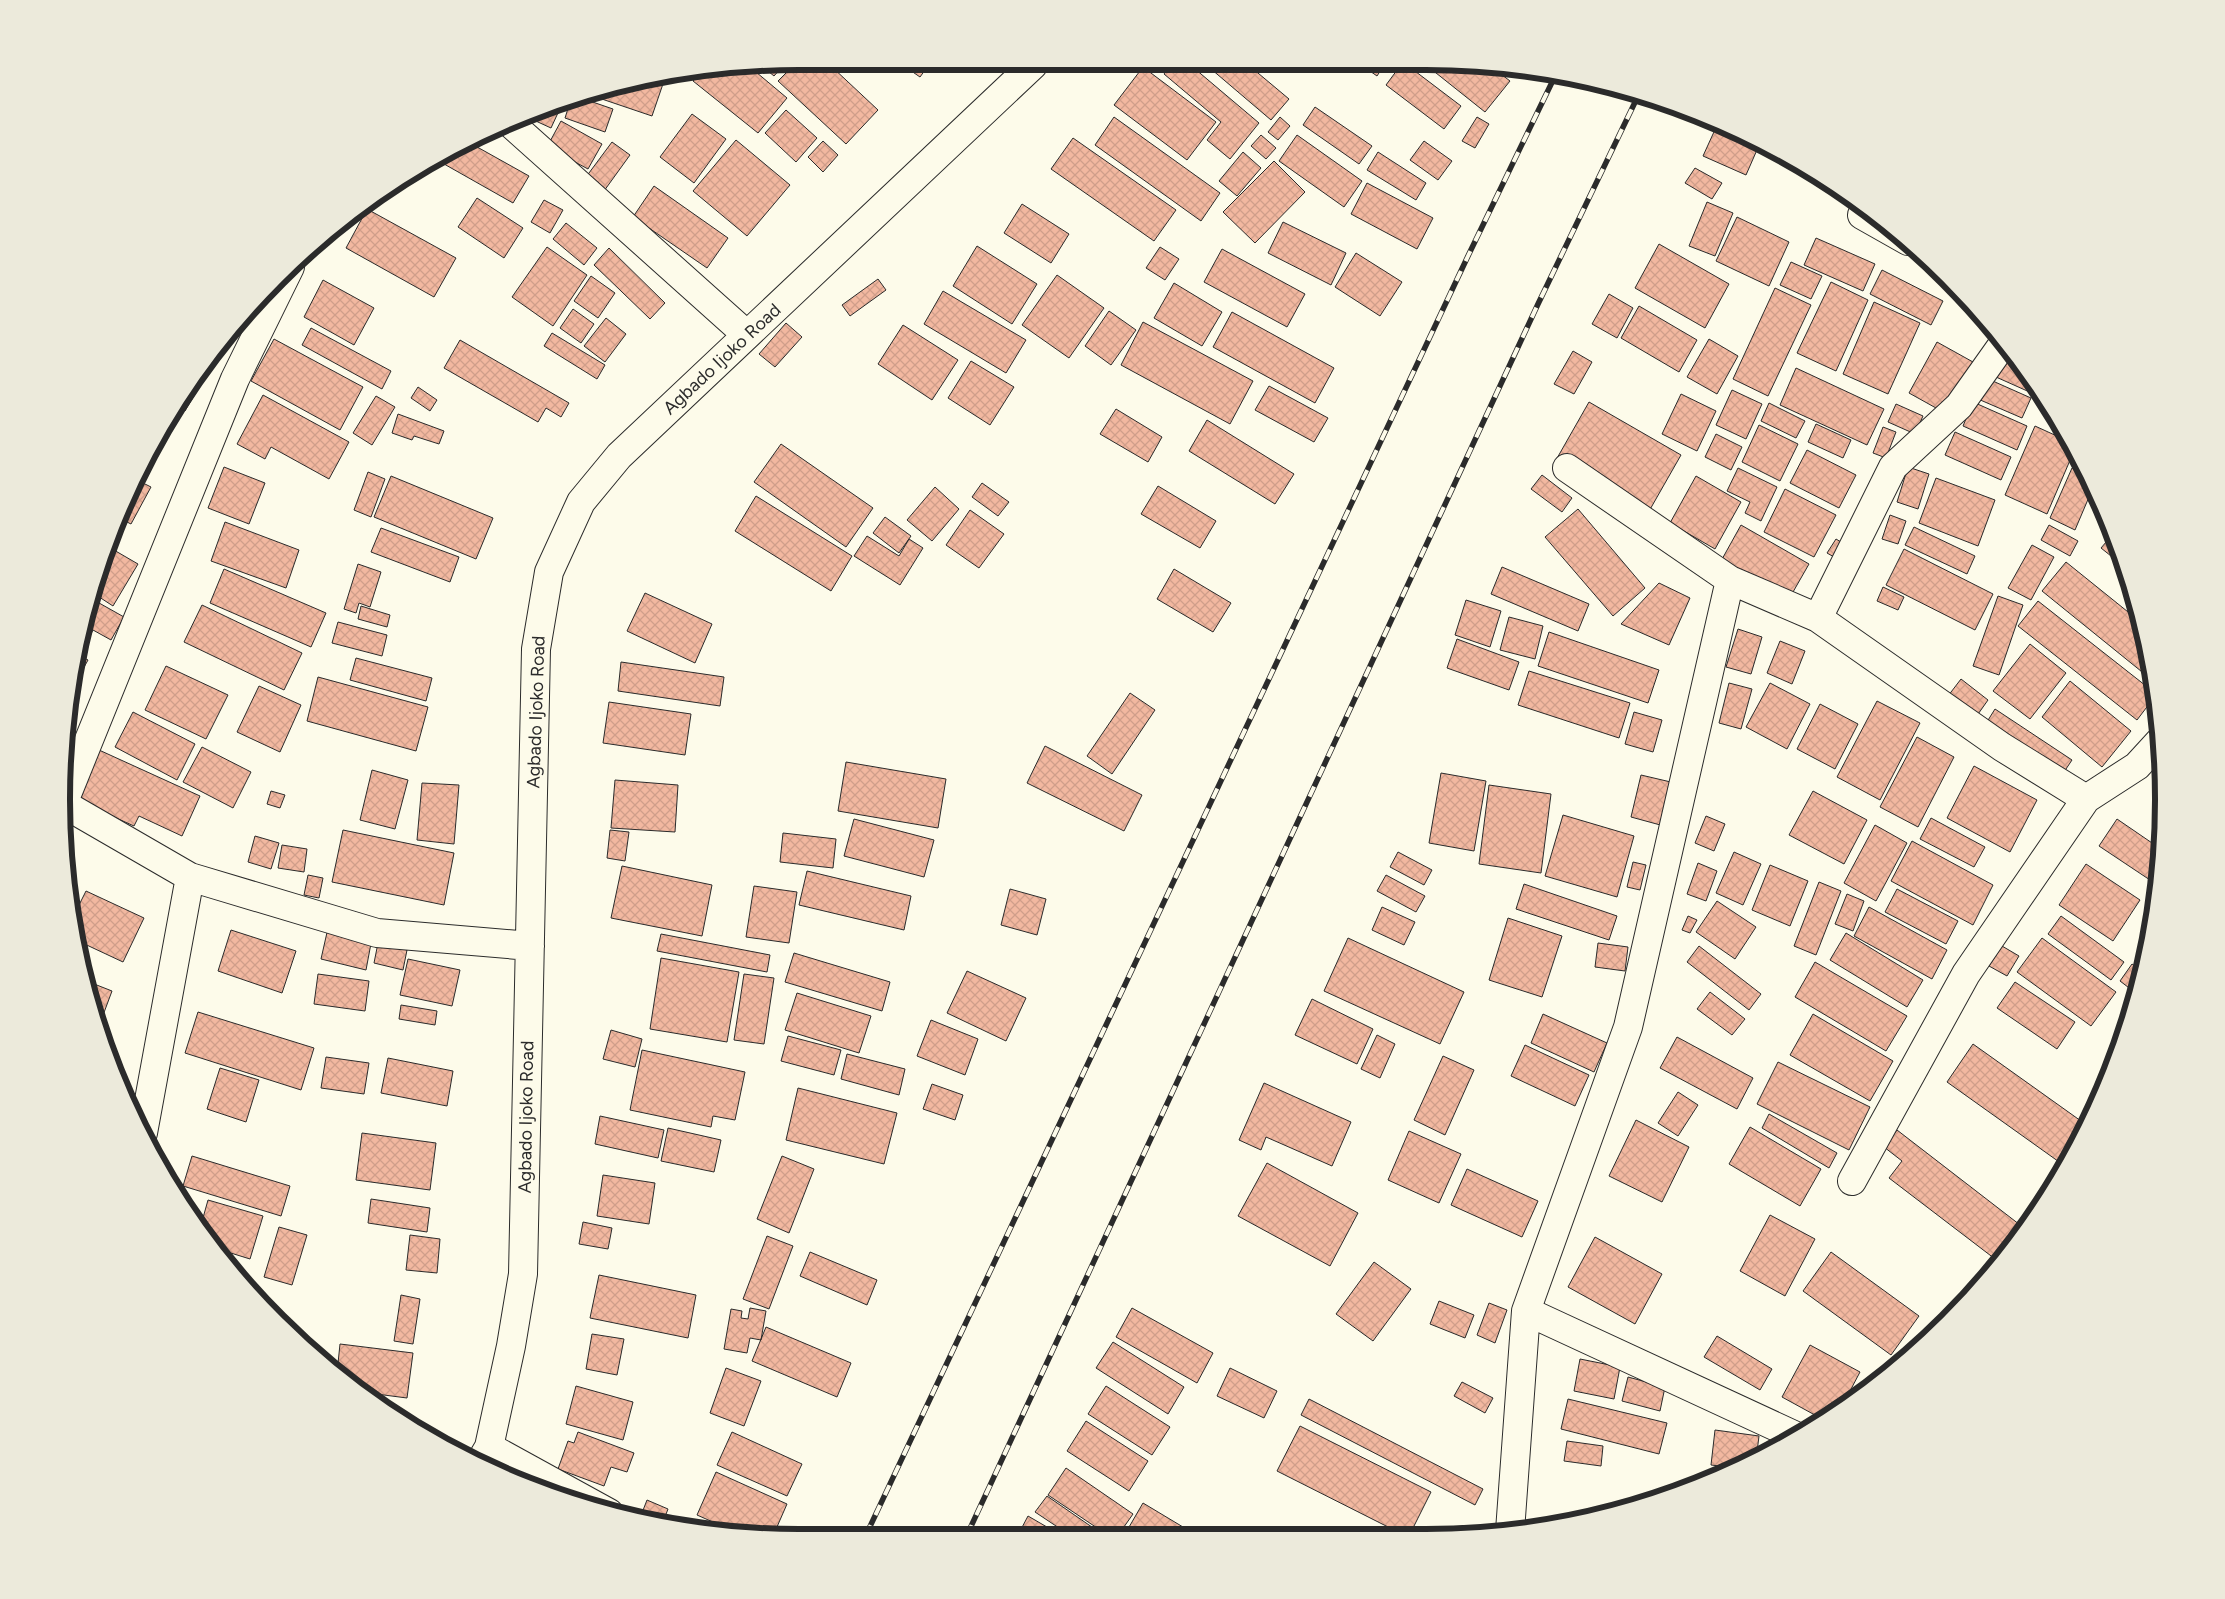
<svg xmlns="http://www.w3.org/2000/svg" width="2225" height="1599" font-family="Figtree,sans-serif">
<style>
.building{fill:url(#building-cross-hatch);stroke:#2b2b2b}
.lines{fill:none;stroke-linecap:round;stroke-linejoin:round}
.minor-casing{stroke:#2b2b2b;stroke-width:30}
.minor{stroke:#fdfbea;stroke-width:28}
.rail-casing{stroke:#2b2b2b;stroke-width:5.5}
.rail{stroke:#fdfbea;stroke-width:4;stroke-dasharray:11;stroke-linecap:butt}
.labels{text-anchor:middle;stroke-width:4;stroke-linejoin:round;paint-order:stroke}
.street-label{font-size:18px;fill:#2b2b2b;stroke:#fdfbea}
.rim{fill:none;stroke:#2b2b2b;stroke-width:6}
</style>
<defs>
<pattern id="building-cross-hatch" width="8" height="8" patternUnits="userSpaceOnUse" patternTransform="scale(1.25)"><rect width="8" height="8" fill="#f2b8a0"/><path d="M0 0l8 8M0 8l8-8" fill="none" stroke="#d09e8a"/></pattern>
</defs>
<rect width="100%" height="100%" fill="#fdfbea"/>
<path class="building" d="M1421 61 1493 68 1510 81 1485 112Z
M1357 62H1386L1377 76Z
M1403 62 1461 106 1444 129 1386 85Z
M1172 63H1188L1259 123 1230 159 1207 140 1221 122 1164 74Z
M1204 63H1246L1289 99 1271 120Z
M831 66 878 110 846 144 778 81 792 67Z
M904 66H928L920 77Z
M750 67 787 98 758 133 693 81 704 68Z
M763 67H782L774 76Z
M1143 67 1216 122 1187 160 1114 105Z
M661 76 665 78 652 116 587 94 608 86Z
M578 97 613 109 605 132 565 118 571 99Z
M563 102 551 128 527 117 528 114Z
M1315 107 1372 146 1359 164 1303 125Z
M786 110 817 138 796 162 765 133Z
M692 114 726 139 694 183 660 157Z
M1114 117 1220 193 1201 221 1095 145Z
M1280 117 1290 126 1278 140 1268 132Z
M1477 117 1489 124 1475 148 1462 141Z
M561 121 602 144 588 169 547 147Z
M1718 123 1760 143 1746 175 1703 156Z
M1261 135 1276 148 1266 159 1251 146Z
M1297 135 1362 181 1344 207 1279 161Z
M1073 138 1176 210 1154 241 1051 169Z
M736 140 790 185 747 236 693 191Z
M823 141 838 155 823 172 808 157Z
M1424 141 1452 161 1438 180 1410 160Z
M612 142 630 155 604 191 586 177Z
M470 143 529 176 513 203 437 160Z
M1243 152 1261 168 1237 196 1219 181Z
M1378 152 1426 183 1416 200 1367 170Z
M1274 161 1305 192 1255 243 1223 212Z
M1695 168 1722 183 1712 199 1685 183Z
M1824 181 1848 199 1822 187Z
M1367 183 1433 218 1417 249 1351 214Z
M654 186 728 238 707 268 633 217Z
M477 198 523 228 504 258 458 227Z
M544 200 563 210 550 233 531 222Z
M1707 202 1733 213 1715 256 1689 246Z
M1022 204 1069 234 1051 263 1004 233Z
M367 209 456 258 434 297 346 248Z
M1737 217 1789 242 1769 286 1716 261Z
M1283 222 1346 253 1331 285 1268 253Z
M566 223 597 248 584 265 553 239Z
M1816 238 1875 264 1863 291 1804 265Z
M1659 244 1729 284 1705 328 1635 288Z
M977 246 1037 284 1012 324 953 286Z
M547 247 587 275 553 326 512 297Z
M1160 247 1179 259 1165 280 1146 268Z
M609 248 665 303 650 319 594 265Z
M1222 249 1305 294 1287 327 1204 282Z
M1356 253 1402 282 1380 316 1335 287Z
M1791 262 1822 276 1811 299 1780 285Z
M1882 270 1943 301 1931 325 1870 294Z
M1057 275 1104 308 1069 358 1022 325Z
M591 276 615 293 598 318 574 301Z
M878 279 886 290 850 316 842 305Z
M323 280 374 308 354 345 304 317Z
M1831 282 1868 300 1836 371 1797 353Z
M1174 283 1222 312 1202 346 1154 318Z
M1775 288 1811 305 1768 396 1733 379Z
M943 291 1026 340 1006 373 924 324Z
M1609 294 1633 308 1617 338 1592 324Z
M1874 302 1920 323 1888 394 1843 374Z
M1639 306 1697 340 1679 372 1621 338Z
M573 309 594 324 581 343 560 328Z
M1109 311 1136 330 1111 365 1085 346Z
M1232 312 1334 368 1315 403 1213 347Z
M606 318 626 334 605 362 584 346Z
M1143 322 1253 381 1230 424 1121 365Z
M786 323 802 337 775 367 759 354Z
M903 325 958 360 932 400 878 364Z
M311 328 391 371 382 389 302 345Z
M552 333 605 365 597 379 544 346Z
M274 339 363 387 340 430 251 381Z
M1709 339 1738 356 1717 394 1687 377Z
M460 340 569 403 561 417 546 408 538 422 444 368Z
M1937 342 1973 362 1945 413 1909 393Z
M1573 351 1592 362 1574 394 1554 384Z
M2008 351 2036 390 2034 394 1996 377Z
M971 361 1014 387 990 425 948 398Z
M1796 368 1884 409 1867 445 1780 405Z
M1986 378 2031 398 2022 418 1978 399Z
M193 379 201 384 185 411 176 406Z
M1269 386 1328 418 1314 442 1255 410Z
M418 387 437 400 430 411 411 398Z
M1732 390 1762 404 1746 439 1716 425Z
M1681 394 1716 411 1697 451 1662 434Z
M263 395 349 442 329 479 271 447 265 459 237 444Z
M376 396 395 407 372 445 353 433Z
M1589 402 1681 455 1648 513 1556 460Z
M1973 402 2027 426 2017 450 1963 426Z
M1769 403 1805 421 1796 438 1761 421Z
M1896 404 1923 416 1915 434 1888 422Z
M1116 409 1162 437 1148 462 1100 434Z
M398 414 444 431 439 444 414 436 412 440 392 433Z
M1207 420 1294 474 1275 504 1189 451Z
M1816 424 1851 440 1843 458 1808 442Z
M1759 425 1798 444 1780 481 1742 462Z
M2035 426 2070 442 2074 451 2047 514 2005 495Z
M1883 427 1896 432 1886 458 1873 453Z
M1955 432 2011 457 2001 480 1945 455Z
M1716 434 1742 447 1731 470 1705 457Z
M781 444 873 508 846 547 754 482Z
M1807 450 1856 475 1839 508 1790 483Z
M224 467 265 483 249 524 208 508Z
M1908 467 1929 474 1918 509 1897 502Z
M1738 468 1777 487 1761 521 1745 513 1750 502 1727 491Z
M2072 468 2084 474 2092 490 2075 530 2050 518Z
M368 472 385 479 371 517 354 510Z
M1542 475 1572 498 1562 512 1531 489Z
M391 476 493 518 476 559 374 517Z
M1696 476 1741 502 1715 549 1670 523Z
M1936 478 1995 500 1978 546 1919 523Z
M135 479 151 487 131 524 119 518Z
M982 483 1009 502 998 516 972 497Z
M1158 486 1216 521 1200 548 1141 514Z
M935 487 959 509 932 541 907 520Z
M1785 489 1836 515 1814 557 1764 532Z
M756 496 852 556 831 591 735 531Z
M1578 509 1645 588 1613 616 1545 537Z
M970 510 1004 534 979 568 946 545Z
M1890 515 1906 521 1898 544 1882 539Z
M885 517 911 536 899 553 873 533Z
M225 522 299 550 286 588 211 561Z
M1741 525 1809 564 1789 599 1721 561Z
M2049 525 2078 541 2070 556 2041 540Z
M1914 527 1975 556 1967 574 1905 545Z
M381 528 459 557 450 582 371 552Z
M2112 535 2125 562 2126 568 2101 548Z
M867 536 899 556 909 539 923 548 900 585 854 556Z
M1836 539 1851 548 1843 562 1827 553Z
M2032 545 2054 557 2031 600 2008 588Z
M107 546 138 564 113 606 93 593 100 562Z
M1904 549 1993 594 1975 630 1886 585Z
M2066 562 2138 620 2152 680 2042 591Z
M358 564 381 572 370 607 359 603 356 613 344 609Z
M1502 567 1589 604 1578 631 1491 594Z
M224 569 326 613 311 647 210 603Z
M1174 569 1231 603 1213 632 1157 599Z
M1659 583 1690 598 1669 645 1621 624Z
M1883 587 1904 597 1898 610 1877 601Z
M645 593 712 624 695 663 627 631Z
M1998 596 2023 605 1999 675 1973 666Z
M92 599 124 617 111 640 93 630 82 651 80 650Z
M1466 600 1501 611 1490 647 1455 635Z
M2038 601 2155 693 2156 695 2137 720 2018 626Z
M202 605 302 653 284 690 184 642Z
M361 606 390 615 387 627 358 619Z
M1509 617 1543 626 1535 659 1500 650Z
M338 622 387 635 382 656 332 643Z
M1738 629 1762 637 1751 674 1726 667Z
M1549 632 1659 670 1648 703 1538 666Z
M1457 639 1519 662 1509 690 1447 668Z
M1780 641 1805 651 1792 684 1767 673Z
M2030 644 2066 673 2030 719 1993 691Z
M79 655 88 660 72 689 71 688Z
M356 658 432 678 426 701 350 680Z
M621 662 724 677 720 706 618 691Z
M166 666 228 695 206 739 145 710Z
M1529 671 1630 703 1619 738 1518 705Z
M318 677 428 707 416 751 307 721Z
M1961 679 1988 700 1976 717 1948 696Z
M2070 681 2131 731 2102 767 2042 717Z
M1729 683 1752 689 1741 729 1719 723Z
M1770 683 1810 704 1787 749 1746 727Z
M259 686 301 705 280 752 237 732Z
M1130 693 1155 710 1112 774 1087 756Z
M1877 701 1920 723 1880 800 1837 777Z
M609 702 691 714 685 755 603 743Z
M1820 704 1858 724 1835 769 1797 749Z
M1995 709 2072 760 2062 775 1985 725Z
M133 712 195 744 177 780 115 747Z
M1634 712 1662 720 1653 752 1625 744Z
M1917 737 1954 757 1918 827 1880 807Z
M1045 746 1142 795 1124 831 1027 783Z
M202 747 251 772 233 808 183 782Z
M99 750 200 796 182 836 139 816 134 826 76 800Z
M846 762 946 779 938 828 838 811Z
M1974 766 2037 800 2010 852 1947 818Z
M372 770 408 780 395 829 360 820Z
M1441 773 1486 781 1474 851 1429 843Z
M1641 775 1675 783 1664 826 1631 817Z
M615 780 678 785 675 832 611 828Z
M422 783 459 785 454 844 417 840Z
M1489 785 1551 794 1541 873 1479 864Z
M271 791 285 795 280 808 267 804Z
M1813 791 1867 820 1844 864 1789 835Z
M1563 815 1634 836 1617 897 1545 876Z
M1706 816 1725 824 1714 851 1695 843Z
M1931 818 1985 847 1974 867 1920 839Z
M854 819 934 840 924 877 844 856Z
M2117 819 2155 845 2151 852 2161 858 2156 884 2099 846Z
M1875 825 1907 843 1876 901 1844 883Z
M343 830 454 853 444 905 332 882Z
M610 830 629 832 625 861 607 858Z
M783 833 836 839 833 868 780 862Z
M255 836 279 843 271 869 248 862Z
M1912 841 1993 885 1973 925 1891 881Z
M282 845 307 849 304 872 278 868Z
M1398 852 1432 870 1424 885 1390 867Z
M1734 852 1761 864 1743 905 1716 893Z
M1633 862 1646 865 1640 890 1627 887Z
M1698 863 1717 871 1706 901 1687 894Z
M2086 864 2140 900 2113 941 2059 905Z
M1770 865 1808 881 1790 926 1752 910Z
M622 866 712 885 702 936 611 918Z
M807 871 911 896 904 930 799 905Z
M308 875 323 878 319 898 304 895Z
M1386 875 1425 896 1416 912 1377 891Z
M1819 882 1841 891 1816 955 1794 946Z
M1524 884 1617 916 1609 940 1516 909Z
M754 886 797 892 789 943 746 937Z
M1010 889 1046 899 1037 935 1001 925Z
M1897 889 1958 921 1946 944 1885 912Z
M86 891 144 918 123 962 76 940 72 919Z
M1847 894 1864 901 1853 931 1835 924Z
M1717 901 1756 927 1735 959 1696 932Z
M1382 907 1415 922 1404 945 1372 930Z
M1869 907 1947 950 1932 979 1854 936Z
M1688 916 1697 920 1690 933 1682 930Z
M2061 916 2124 962 2111 980 2048 934Z
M1508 918 1562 936 1542 997 1489 980Z
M328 928 372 938 366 970 321 959Z
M231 930 296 951 282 993 218 971Z
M1846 933 1923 980 1907 1007 1830 960Z
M661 934 770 955 767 972 657 951Z
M1348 938 1464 992 1440 1044 1324 991Z
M2042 938 2116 992 2091 1026 2017 972Z
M378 943 407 950 403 970 374 963Z
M1598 943 1628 947 1625 971 1595 967Z
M1699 946 1761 994 1749 1010 1687 962Z
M2002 946 2019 956 2007 976 1989 966Z
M794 953 890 982 882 1011 785 982Z
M661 958 739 972 727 1042 650 1029Z
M408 959 460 970 452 1006 400 995Z
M1815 962 1907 1016 1886 1051 1795 997Z
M2132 964 2142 971 2137 994 2120 981Z
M967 971 1026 998 1006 1041 947 1013Z
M318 974 369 981 365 1011 314 1004Z
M744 974 774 978 764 1044 734 1040Z
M84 980 112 991 99 1026 86 990Z
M2015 982 2075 1022 2057 1049 1997 1008Z
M1710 992 1745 1019 1732 1035 1697 1009Z
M797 993 871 1016 859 1053 785 1030Z
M1312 999 1373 1029 1357 1064 1295 1035Z
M401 1005 437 1011 435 1025 399 1019Z
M198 1012 314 1048 301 1090 185 1053Z
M1543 1014 1607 1043 1594 1072 1531 1043Z
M1813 1014 1893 1061 1870 1101 1790 1055Z
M931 1020 978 1039 965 1075 917 1056Z
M611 1030 642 1039 635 1067 603 1059Z
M1377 1035 1395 1044 1380 1078 1361 1069Z
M788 1036 841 1050 834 1075 781 1061Z
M1677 1037 1753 1078 1737 1109 1660 1068Z
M1973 1044 2088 1126 2062 1164 1947 1082Z
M1525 1045 1589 1075 1575 1106 1511 1076Z
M642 1050 745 1072 735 1120 713 1116 711 1127 630 1110Z
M847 1054 905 1069 899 1095 841 1079Z
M1443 1056 1474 1070 1445 1135 1414 1120Z
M326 1057 369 1063 364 1094 321 1088Z
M388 1058 453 1071 447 1106 381 1093Z
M1778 1062 1870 1107 1849 1150 1757 1104Z
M220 1068 259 1080 246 1122 207 1109Z
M1264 1083 1351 1122 1332 1166 1266 1137 1261 1150 1239 1140Z
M932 1084 963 1095 955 1120 923 1109Z
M798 1088 897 1113 884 1164 786 1140Z
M1678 1092 1698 1105 1678 1136 1658 1123Z
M1769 1114 1837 1153 1829 1168 1762 1128Z
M600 1116 664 1130 658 1158 595 1144Z
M1636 1120 1689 1147 1662 1202 1609 1176Z
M1750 1127 1821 1169 1800 1206 1729 1164Z
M668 1128 721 1140 714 1172 661 1161Z
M1897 1130 2024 1228 1999 1262 1889 1178 1902 1161 1884 1147Z
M1409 1131 1461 1154 1439 1203 1388 1180Z
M362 1133 436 1143 430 1190 356 1180Z
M192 1156 290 1186 281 1216 183 1186Z
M782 1156 814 1169 789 1233 757 1219Z
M1267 1163 1358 1213 1330 1266 1238 1216Z
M1467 1169 1538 1201 1522 1237 1451 1205Z
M603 1175 655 1183 649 1224 597 1216Z
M371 1199 430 1208 427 1232 368 1223Z
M208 1200 263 1216 250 1259 218 1249 201 1225Z
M1770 1215 1815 1239 1785 1296 1740 1271Z
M583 1222 612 1228 608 1249 579 1244Z
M279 1227 307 1235 292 1285 264 1277Z
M410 1235 440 1239 437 1273 406 1270Z
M767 1236 793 1246 769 1309 743 1299Z
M1595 1237 1662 1274 1635 1324 1568 1287Z
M810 1252 877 1280 867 1305 800 1276Z
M1831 1252 1919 1316 1891 1355 1803 1291Z
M1374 1262 1411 1289 1373 1341 1336 1314Z
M599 1275 696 1295 688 1338 590 1318Z
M401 1295 420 1299 413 1344 394 1341Z
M1439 1301 1474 1315 1465 1338 1430 1324Z
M1489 1303 1507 1310 1495 1343 1477 1335Z
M750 1308 766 1311 761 1340 750 1338 747 1353 724 1349 731 1309 742 1311 741 1318 748 1319Z
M1132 1308 1213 1353 1197 1383 1116 1337Z
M766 1327 851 1363 837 1397 752 1361Z
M592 1334 624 1339 617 1375 586 1369Z
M1717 1336 1772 1369 1760 1390 1704 1357Z
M1113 1342 1184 1387 1168 1414 1096 1368Z
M340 1344 413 1353 407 1398 361 1392 350 1385 337 1373Z
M1810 1345 1860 1372 1840 1410 1824 1420 1782 1397Z
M1580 1359 1620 1367 1614 1399 1574 1391Z
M726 1368 761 1381 744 1426 710 1413Z
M1230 1368 1277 1391 1264 1418 1217 1396Z
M1628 1377 1665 1387 1660 1411 1622 1401Z
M1462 1382 1493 1398 1485 1413 1454 1396Z
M576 1386 633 1402 623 1440 566 1424Z
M1106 1386 1170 1427 1152 1455 1088 1414Z
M1309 1399 1483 1489 1475 1505 1301 1415Z
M1568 1399 1667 1423 1659 1454 1561 1429Z
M1086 1421 1148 1461 1129 1491 1067 1451Z
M1300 1426 1431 1492 1411 1532H1398L1277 1471Z
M1715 1430 1759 1436 1756 1460 1736 1468 1711 1465Z
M578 1432 634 1453 627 1472 611 1467 604 1486 558 1469 568 1441 574 1443Z
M732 1432 802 1464 787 1496 717 1465Z
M1567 1441 1603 1446 1601 1466 1564 1461Z
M1066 1468 1133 1514 1119 1534H1106L1048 1495Z
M716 1472 787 1504 773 1536 740 1534 697 1515Z
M1047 1496 1102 1534H1068L1035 1512Z
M647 1500 668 1509 663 1522 640 1518Z
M1143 1503 1193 1533 1125 1534Z
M1028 1516 1059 1534 1018 1535Z
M680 1518 691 1522 689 1526 677 1524Z"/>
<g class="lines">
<defs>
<path id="minor" d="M509 122 747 335
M1862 215 1908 241
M1567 468 1730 580 1818 618 2002 747 2086 799 2137 766 2159 742
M1818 618 1893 467 1959 406 2003 344
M62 803 190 877 377 933 530 946
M63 804 235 379 290 267
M143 1133 190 877
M1852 1181 1966 974 2086 799
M1526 1311 1796 1436
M489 1447 609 1513
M479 1464 489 1447 511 1346 523 1274 536 649 549 572 581 502 619 456 1033 65
M1510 1531 1526 1311 1628 1027 1730 580"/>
</defs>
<use href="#minor" class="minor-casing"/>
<use href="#minor" class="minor"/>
<defs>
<path id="rail" d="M866 1535 1468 256 1556 74
M967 1535 1538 304 1638 96"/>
</defs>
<use href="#rail" class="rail-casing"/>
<use href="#rail" class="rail"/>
</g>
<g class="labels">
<g class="street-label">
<text transform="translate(722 359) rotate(-43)" y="6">Agbado Ijoko Road</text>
<text transform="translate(536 712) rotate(-88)" y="6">Agbado Ijoko Road</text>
<text transform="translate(526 1117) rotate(-89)" y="6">Agbado Ijoko Road</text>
</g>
</g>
<path d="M0 0H2225V1599H0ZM799 70H1426A729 729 0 0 1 2155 799V800A729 729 0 0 1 1426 1529H799A729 729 0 0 1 70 800V799A729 729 0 0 1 799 70Z" fill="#eceadb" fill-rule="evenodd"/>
<path class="rim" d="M799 70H1426A729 729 0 0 1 2155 799V800A729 729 0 0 1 1426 1529H799A729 729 0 0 1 70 800V799A729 729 0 0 1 799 70Z"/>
</svg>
